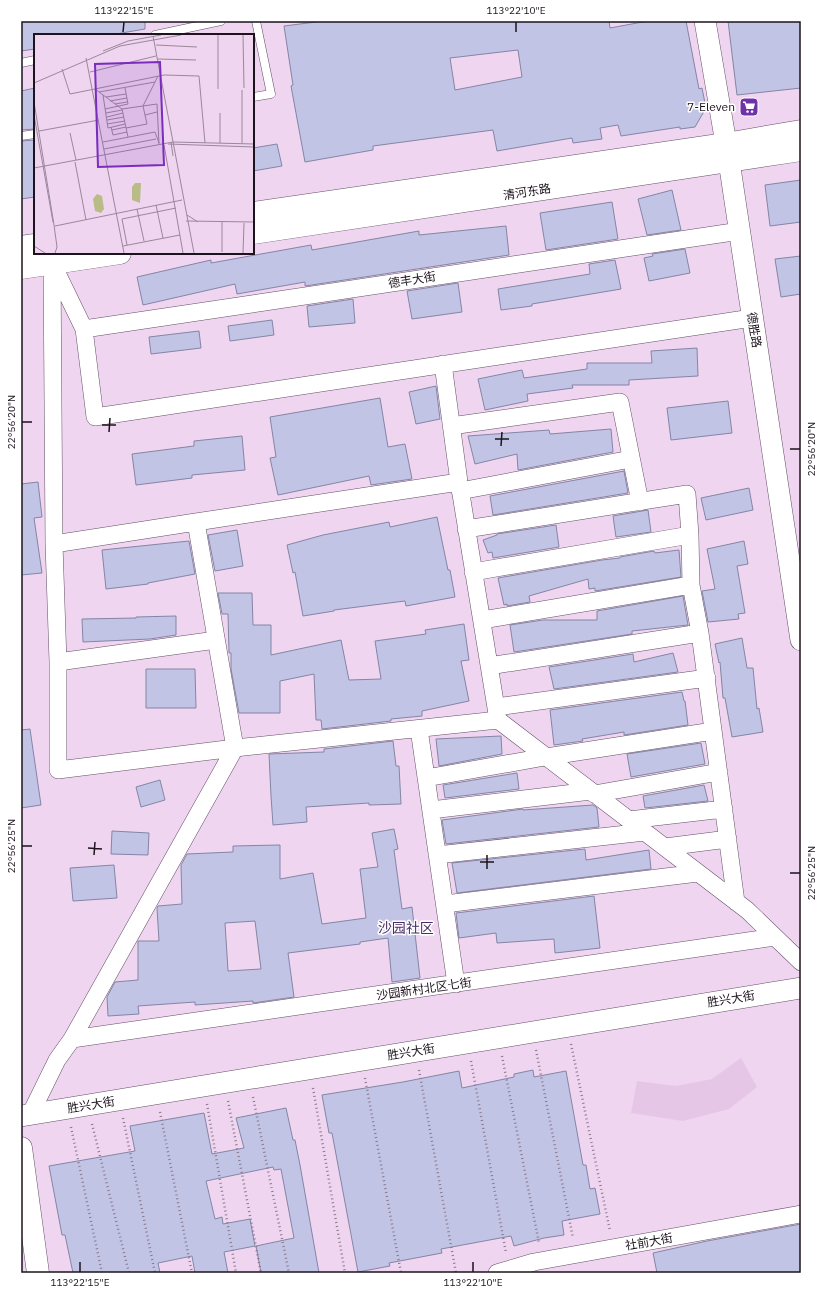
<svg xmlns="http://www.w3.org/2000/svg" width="822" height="1294" font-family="'IBM Plex Sans','Noto Sans SC',sans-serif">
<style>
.built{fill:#e6c6e7}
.building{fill:#c2c4e5;stroke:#8485a5;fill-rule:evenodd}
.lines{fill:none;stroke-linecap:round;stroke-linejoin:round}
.service-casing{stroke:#654f66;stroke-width:9}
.minor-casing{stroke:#654f66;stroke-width:18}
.tertiary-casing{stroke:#654f66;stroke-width:22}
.secondary-casing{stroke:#654f66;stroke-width:23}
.primary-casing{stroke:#654f66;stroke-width:23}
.path{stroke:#8c7a8d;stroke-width:2.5;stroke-dasharray:1 3;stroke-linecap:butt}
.service{stroke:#fff;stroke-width:8}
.minor{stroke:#fff;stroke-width:17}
.tertiary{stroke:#fff;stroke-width:21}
.secondary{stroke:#fff;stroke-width:22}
.primary{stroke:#fff;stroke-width:22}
.ticks{fill:none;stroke:#1c131d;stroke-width:1.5}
.labels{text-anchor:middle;stroke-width:3;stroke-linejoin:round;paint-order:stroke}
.poi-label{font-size:12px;fill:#1c131d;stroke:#fff;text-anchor:end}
.street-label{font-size:12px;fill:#1c131d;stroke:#fff}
.quarter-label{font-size:14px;fill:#482c66;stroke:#fff}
.inset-road{fill:none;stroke:#9b879c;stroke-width:1}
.view{fill:#7b2cbf;fill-opacity:0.15;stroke:#7b2cbf;stroke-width:2}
.inset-edge{fill:none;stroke:#1c131d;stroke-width:2}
.neatline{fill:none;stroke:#1c131d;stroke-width:1.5}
.ticks-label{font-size:10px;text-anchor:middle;fill:#1c131d}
</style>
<rect width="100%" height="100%" fill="#efd5f0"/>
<path class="built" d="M741 1058 757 1087 729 1109 683 1121 631 1113 637 1081 676 1086 712 1079Z"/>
<path class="building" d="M21 21H145V29L110 35H35V49L21 51Z
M324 21H609L610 28 648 21H686L699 89 702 88 706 108 695 127 680 129V127L621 136 618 125 600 128 602 139 573 143 572 138 497 151 493 130 373 146V150L305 162 291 86 293 85 284 26ZM518 50 522 77 455 90 450 58Z
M728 21H801V88L737 95Z
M35 88V129L21 130V91Z
M35 140V197L21 199V141Z
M277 144 282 166 253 171V148Z
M801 180V222L770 226 765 185Z
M672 190 681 230 647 235 638 199Z
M612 202 618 239 546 250 540 213Z
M506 226 509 255 305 286V282L237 294 235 284 143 305 137 277 211 260V263L311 245 312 250 419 231V235Z
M685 249 690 273 649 281 644 258 653 256 652 254Z
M801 256V294L781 297 775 259Z
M615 260 621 289 532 304V306L501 310 498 289 590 274 589 264Z
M458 283 462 312 412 319 407 291Z
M353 299 355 323 309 327 307 306Z
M272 320 274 335 230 341 228 326Z
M199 331 201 348 151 354 149 337Z
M697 348 698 376 629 380V385H572L573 388 527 394 528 401 485 410 478 379 522 370 524 378 587 369V363H652L651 351Z
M436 386 440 419 416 424 409 392Z
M380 398 388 447 405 444 412 479 371 485 369 476 278 495 270 458 276 457 270 417Z
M728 401 732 433 671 440 667 408Z
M611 429 613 452 518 470 517 454 475 464 468 436 549 430 550 434Z
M242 436 245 470 192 475V478L136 485 132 454 194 446V441Z
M624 471 628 493 493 515 490 496Z
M38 482 42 517 34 518 42 573 21 575V484Z
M749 488 753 510 706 520 701 498Z
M648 510 651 532 616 537 613 516Z
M437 517 448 570H450L455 597 406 606 405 601 334 610V611L303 616 295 572 293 573 287 545 323 535 389 522 390 527Z
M556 525 559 547 493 558 492 552 488 553 483 540 497 535V534Z
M237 530 243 566 215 571 208 535Z
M189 541 195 574 148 583V584L106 589 102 550Z
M744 541 748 564 737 566 745 613 738 614 739 619 708 622 702 591 715 589 707 549Z
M679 550 681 577 595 591V588L589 589 588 579 529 596 530 602 507 606V604L504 605 498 578 602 560 620 558V557L654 551 655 553Z
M218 593H252L253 625H271V655L341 640 349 680 381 679 375 641 426 634 425 630 464 624 469 660 461 661 469 701 422 711V716L391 719V721L322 729 321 720H316L314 674 280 681V713H239L231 669V653H229V652L228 614H222Z
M683 596 688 625 632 631V634L514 652 510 625 543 620H597V611Z
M176 616V635L150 639 83 642 82 619 136 618V617Z
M742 638 747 668H753L757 709 759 708 763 732 732 737 725 698H723L720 662 719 663 715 644Z
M673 653 678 672 554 689 549 667 633 654 634 662Z
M146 669H195L196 708H146Z
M682 692 684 701H685L688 725 624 735V732L582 739 583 741 554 745 550 710Z
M30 729 41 805 21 808V730Z
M501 736 502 754 439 766 436 739Z
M393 741 396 766H399L401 804 369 805V803L306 807 307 822 273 825 271 796 269 754 324 752V749Z
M701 743 705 764 631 777 627 754Z
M517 773 519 789 445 798 443 785Z
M160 780 165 800 141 807 136 787Z
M704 785 708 801 645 808 643 796Z
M593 805 597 808 599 827 446 844 442 820 523 809V810Z
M394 829 398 849 394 850 402 909 412 907 420 978 392 982 388 938 360 942V944L288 953 294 997 253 1003V1001L195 1005V1002L138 1006 139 1014 108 1016 107 997 115 982 138 980V941H159L157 908 158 906 182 904 181 865 187 854 233 852V846L280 845V879L313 873 322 924 366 918 360 869 378 867 372 833ZM255 921 261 969 228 971 225 923Z
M112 831 149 833 148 855 111 854Z
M585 849 586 860 649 850 651 869 457 893 452 863Z
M114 865 117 898 73 901 70 868Z
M594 896 600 948 555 953 554 939 497 943 496 933 459 938 456 913Z
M533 1070 534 1077 566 1071 583 1165H586L590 1189 595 1188 600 1214 562 1221 564 1235 544 1238 514 1246 511 1236 441 1249 442 1253 389 1263 390 1266 358 1272 332 1133H329L322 1095 403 1082 459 1071 462 1088 514 1077V1074Z
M286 1108 293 1140H295L300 1165 319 1273H261L256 1246 294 1238 281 1169 274 1170 273 1167 206 1181 215 1219 222 1217 223 1224 250 1219 255 1246 224 1252 228 1273H195L192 1256 158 1263 160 1273H73L65 1235H62L49 1166 135 1151 130 1126 204 1113 212 1154 244 1148 236 1118Z
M801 1224V1273H657L653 1253 707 1241Z"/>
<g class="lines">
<defs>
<path id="service" d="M155 35 221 21
M21 63 35 60
M253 97 271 94 256 21
M21 136 35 134"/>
<path id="minor" d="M52 263 54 544 58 662V770L235 748 196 522 459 482
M54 267 84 329 95 417 752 318
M84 329 740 231
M443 364 459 482 498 720 747 910 801 962
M451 426 620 402 640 502
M460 491 631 459
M466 529 687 494 690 535 691 585 700 633 736 902
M54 544 196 522
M473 572 690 535
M482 620 691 585
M58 662 216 640
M489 666 700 633
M496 707 707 678
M419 729 456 984
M426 778 545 757 713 731
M594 794 719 772
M431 810 591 791
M629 820 724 809
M665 847 728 839
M437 855 645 832
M445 904 698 873
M72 1039 775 937
M30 1115 57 1060 72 1039 235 748 498 720
M497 1273 534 1262 801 1214"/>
<path id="tertiary" d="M705 21 729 161 801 640
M21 1116 801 988"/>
<path id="secondary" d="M21 1148 38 1273"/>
<path id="primary" d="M253 213 726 144 801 131
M253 233 801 150
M21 247 35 245
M21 268 120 253"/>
</defs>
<use href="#service" class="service-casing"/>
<use href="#minor" class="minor-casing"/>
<use href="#tertiary" class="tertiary-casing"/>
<use href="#secondary" class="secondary-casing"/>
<use href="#primary" class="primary-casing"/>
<path class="path" d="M571 1044 610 1231
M536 1050 573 1238
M502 1056 539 1243
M471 1061 506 1253
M419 1070 456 1273
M365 1078 401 1273
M313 1088 345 1273
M253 1097 289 1273
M228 1101 261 1273
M207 1104 236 1273
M160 1112 192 1273
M123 1118 155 1273
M92 1124 129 1273
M71 1127 102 1273"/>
<use href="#service" class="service"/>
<use href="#minor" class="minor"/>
<use href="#tertiary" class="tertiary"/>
<use href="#secondary" class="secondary"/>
<use href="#primary" class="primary"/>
</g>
<path class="ticks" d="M123 32 124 22M516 32V22M22 422H32M102 425H116M109 432 110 418M495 439H509M501 446 502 432M790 449H800M22 846H32M88 848 102 849M94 855 95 842M480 862H494M487 869V855M790 873H800M80 1272V1262M473 1272V1262"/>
<defs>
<symbol id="supermarket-square" viewBox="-11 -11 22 22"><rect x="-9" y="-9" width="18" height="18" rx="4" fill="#6f33a8" stroke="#fff"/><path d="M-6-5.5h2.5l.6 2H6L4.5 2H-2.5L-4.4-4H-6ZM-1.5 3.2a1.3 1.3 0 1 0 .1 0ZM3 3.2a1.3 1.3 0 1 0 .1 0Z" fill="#fff"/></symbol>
</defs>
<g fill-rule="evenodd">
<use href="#supermarket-square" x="738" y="96" width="22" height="22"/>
</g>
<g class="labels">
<g class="poi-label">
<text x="735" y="111">7-Eleven</text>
</g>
<g class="street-label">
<text transform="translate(527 192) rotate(-9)" y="4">清河东路</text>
<text transform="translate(412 280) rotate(-9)" y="4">德丰大街</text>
<text transform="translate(754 330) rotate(81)" y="4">德胜路</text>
<text transform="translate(424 989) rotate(-8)" y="4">沙园新村北区七街</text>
<text transform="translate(731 999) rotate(-9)" y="4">胜兴大街</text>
<text transform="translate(411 1052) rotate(-9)" y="4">胜兴大街</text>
<text transform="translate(91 1105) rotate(-9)" y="4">胜兴大街</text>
<text transform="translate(649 1242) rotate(-10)" y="4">社前大街</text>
</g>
<g class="quarter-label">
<text x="406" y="933">沙园社区</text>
</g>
</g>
<g transform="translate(34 34)">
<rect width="220" height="220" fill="#efd5f0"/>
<path d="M101 149H107L106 169 98 166V153ZM63 160 68 162 70 175 67 179 61 177 59 165Z" fill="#b9bc86"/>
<path class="inset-road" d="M184 1V55M209 1 210 54M119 2 160 219M122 11 163 13M69 17 94 7 127 1M52 24 90 219M124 25 162 26M28 35 36 60 130 41 165 42 171 109M56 38 122 22M0 49 86 12 147 1M91 54 94 70M61 55 88 75 94 103M65 58 121 48M69 61 74 94 91 90M72 63 92 60M76 67 93 64M0 68 20 191 23 213 21 219M81 70 93 68M71 75 94 70M88 75 109 72 124 42M72 79 88 76M186 79V109M0 81 19 188M111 81 123 78M73 83 89 79M73 86 90 83M73 90 91 87M77 93 79 101 93 98M92 94 113 90 109 72 123 70 125 110M78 96 92 93M5 97 65 86M36 99 42 126M69 108 121 98 125 109M137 108 139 122M208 109V56M134 110 220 113M130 111 149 219M70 115 122 105M41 128 52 186M0 134 139 108 220 110M122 171 129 204M103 175 110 207M153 181 164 188M152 187 220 188M21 192 148 166M93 211 88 185 142 174M0 212 11 219M89 212 146 201M188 218V188M209 219 210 189"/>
<path class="view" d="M126 28 130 131 64 133 61 30Z"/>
<rect width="220" height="220" class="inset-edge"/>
</g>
<rect width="822" height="1294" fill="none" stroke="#ffffff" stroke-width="44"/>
<rect x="22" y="22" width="778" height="1250" class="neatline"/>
<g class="ticks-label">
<text x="124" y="14">113°22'15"E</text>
<text x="516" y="14">113°22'10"E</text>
<text transform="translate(11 422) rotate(-90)" y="4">22°56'20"N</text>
<text transform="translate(811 449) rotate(-90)" y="4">22°56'20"N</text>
<text transform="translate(11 846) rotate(-90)" y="4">22°56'25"N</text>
<text transform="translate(811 873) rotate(-90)" y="4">22°56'25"N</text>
<text x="80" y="1286">113°22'15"E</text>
<text x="473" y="1286">113°22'10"E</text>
</g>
</svg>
